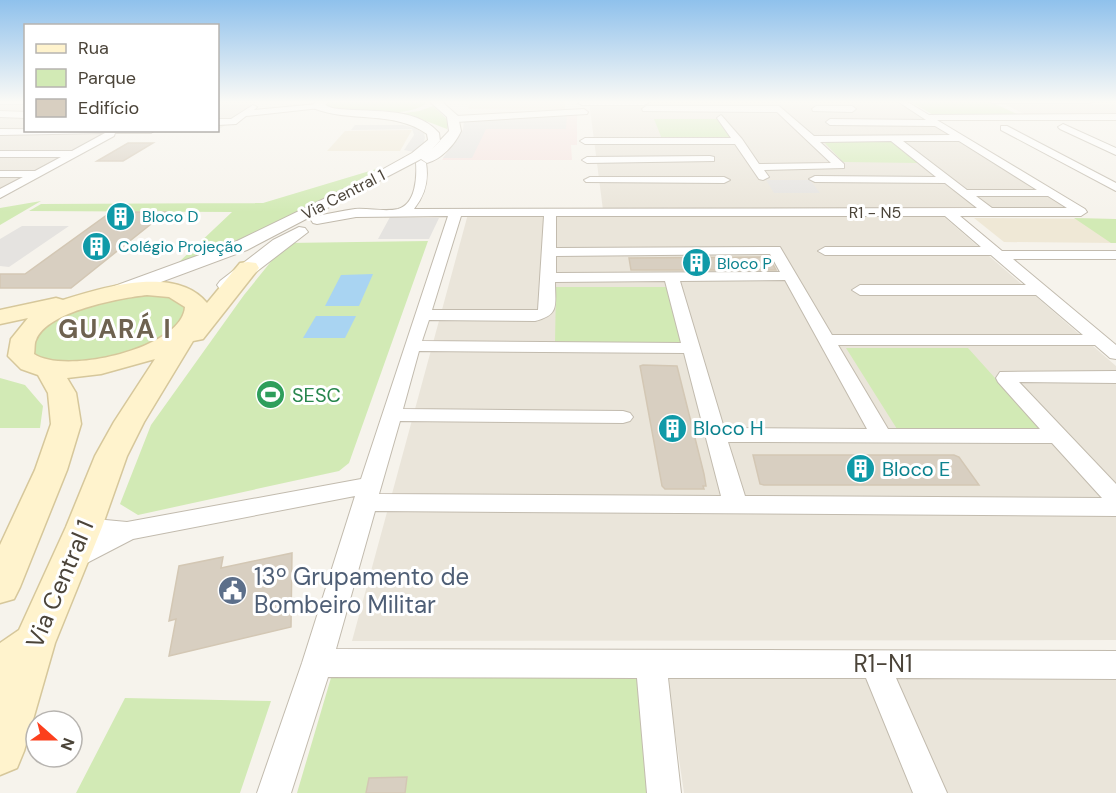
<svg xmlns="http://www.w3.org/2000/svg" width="1116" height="793" font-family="'DM Sans',sans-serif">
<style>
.residential{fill:#eae5da}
.education{fill:#efe8d6}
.medical{fill:#f6e3e0}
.green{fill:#d2eab5}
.parking{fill:#e5e3e0}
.water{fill:#a9d4f2}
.building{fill:#d8cfc1;stroke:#d3c7b4;stroke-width:1.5}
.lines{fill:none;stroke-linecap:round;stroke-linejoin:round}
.minor-casing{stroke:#c2bbae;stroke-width:2}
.tertiary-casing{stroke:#c2bbae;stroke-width:2}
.secondary-casing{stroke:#d6c79b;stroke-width:3}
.minor{fill:#fff;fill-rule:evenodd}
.tertiary{fill:#fff;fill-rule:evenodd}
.secondary{fill:#fff3cd;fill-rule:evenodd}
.labels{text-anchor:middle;stroke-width:6;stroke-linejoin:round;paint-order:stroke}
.far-street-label{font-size:16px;fill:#4b4439;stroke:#fff}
.far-culture-label{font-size:16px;fill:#0d838f;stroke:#fff;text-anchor:start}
.leisure-label{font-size:20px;fill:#27864d;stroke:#fff;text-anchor:start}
.culture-label{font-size:20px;fill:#0d838f;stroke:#fff;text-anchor:start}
.near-service-label{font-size:24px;fill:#4e5e75;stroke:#fff;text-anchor:start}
.near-street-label{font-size:24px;fill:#4b4439;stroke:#fff}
.district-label{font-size:26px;font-weight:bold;letter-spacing:1.5px;fill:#6e6250;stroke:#fff}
</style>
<rect width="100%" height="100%" fill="#f6f3ec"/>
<path class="residential" d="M0 101H25L26 130H217L0 132Z
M218 101H259L218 130Z
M589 101H897L1072 209 603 210Z
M997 101H1116V116H1029Z
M107 133 0 192V134Z
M468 214 943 216 1116 366V640L352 641Z
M667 677 1116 679V793H684Z"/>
<path class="education" d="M471 101H565V110L468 109Z
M412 130 400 151H327L345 131Z
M974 218 1116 219V243L1004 242Z"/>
<path class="medical" d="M577 115V145H571L572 160H442L463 130 464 121Z"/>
<path class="green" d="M333 101H424L426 103C411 118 344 115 325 105Z
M909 101H989L1021 116H935Z
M433 106 449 121 447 129 426 121 398 114 419 111Z
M654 119H720L734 139H662Z
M822 140H892L921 163 843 162Z
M383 167 243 243 178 263 232 212 29 211 41 204 263 203Z
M41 201 0 225V208Z
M1074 218 1116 219V243H1111Z
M428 241 349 463 339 471 138 515 120 504 151 425 244 295 286 243Z
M556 287H667L682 343H555Z
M135 293 168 295 186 306V317L157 343 100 362H46L33 353 35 335 58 316Z
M846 348H968L1041 429H897Z
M0 378 25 385 43 406 40 428H0Z
M333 671 642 673 654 793H297Z
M125 698 271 701 240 793H76Z"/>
<path class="parking" d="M567 115 566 129H486L472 158H443L463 130 464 121Z
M355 125H403L415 128 424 133 425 138 423 145 414 152 404 150 414 135 412 129 351 130Z
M766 180H810L820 193H774Z
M390 217 439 218 429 239H378Z
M22 226H69L9 267 0 266V239Z"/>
<path class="water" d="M373 274 359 306H325L341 275Z
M316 316H356L345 338H303Z"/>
<path class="building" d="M128 143H153L123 161H97Z
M111 212H166L71 288H0V274H25Z
M769 257 776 270H631L629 258Z
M643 365 677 366 704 474 706 486H703L704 489H665L662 486 640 366Z
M753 455H954L959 457 979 485H764L760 484Z
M292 553 291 627 169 656 176 619 169 621 179 566 223 557 221 568Z
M407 777 405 793H366L369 778Z"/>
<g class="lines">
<defs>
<path id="minor" d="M0 101H26V104H0Z
M581 101H645L648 103 644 105H582L578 103Z
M897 101H906L929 115 1116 114V120H937L1085 209 1087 212 1081 216H960L1002 251H1116V259H1013L1116 345V359L1110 358 1095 345H838L888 429H1040L998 382 996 378 1000 372 1116 371V383L1019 382 1116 484V516L375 511 336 649 1116 651V679L896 678 947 793H913L866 678H668L681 793H647L637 678 328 677 291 793H257L302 663 355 496 133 539 79 567 70 570 61 567 57 560 61 553 92 537 75 534 72 527 75 520 84 518 127 522 361 479 448 216 356 217 317 224 313 223 311 220 313 217C326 214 341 211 355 209 369 208 385 212 398 209 416 204 417 177 416 163L421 160 426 163C429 181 425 195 414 209L977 208 945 183 815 182 809 179 815 176 936 177 891 141 820 142 844 164V168L764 170 769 177 763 180 759 179 735 144H585L580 141 585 138H731L717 118 721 115 742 139 759 164 831 163 777 112 643 111 642 109 646 106H779L814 136 950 135 935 126 830 125 826 122 830 119 926 120ZM903 141H959L1037 190H967ZM976 196H1048L1067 208H992ZM461 216H544L538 310H432ZM556 216H945L981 247H825L818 251 825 255H991L1026 285H860L852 290 860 295H1036L1083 335H832L780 247 556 248ZM770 254 780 272 556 273V256ZM785 280 867 429 724 428 680 281ZM665 281 681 343 422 341 429 320 535 321C560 315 555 305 555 282ZM419 351 684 353 721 496 379 494 400 421 623 423 630 421 633 417 630 413 623 411 403 409ZM728 442 1052 443 1102 498 745 496Z
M989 101H1093L1089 103H993Z
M317 104 321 106 320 108 246 116 236 124 218 125V119H231L253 105 257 107 254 110Z
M816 106H852L856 109 852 112 813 111 812 109Z
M584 109 588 112 587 114 456 122 452 119 456 116Z
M0 111 26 112V118L0 117Z
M1063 124 1116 148V155L1060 129 1058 127Z
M1001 126H1007L1116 183V191L1001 130Z
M0 129 155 130 151 133H115L114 136 0 198V189L23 177H0V171H35L61 157H0V151H72L105 133 0 135Z
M710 156 714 157V161L587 163 582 160 587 157Z
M590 177H724L730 180 724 183 586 182 584 180Z"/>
<path id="tertiary" d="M317 101H329L325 105 332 108C367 114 414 104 439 133L440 141 432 149 449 131 447 117 429 101H441L458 116 461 131C455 144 442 159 427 163L421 159 247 250 126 295H112L109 291 112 287 235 242 367 178 412 153 428 140 427 134C394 110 350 123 313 108L312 106Z
M299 227 305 228 308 232 234 289H220L217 285 220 281 273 240Z"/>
<path id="secondary" d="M248 262 256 263 259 268 203 339 193 341 144 422 127 456 102 527 55 643 24 751 17 768 0 775V643L19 630 66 527 95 456 114 422 155 359 101 374 67 378 76 393 81 424 67 470 20 587 14 599 0 603V545L35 470 51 424 48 393 38 375 21 369 8 356 11 339 28 318 0 324V310L56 298 63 300C103 287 176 265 207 303L240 263ZM147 295 169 297 185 307C182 349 64 375 34 354 35 350 34 343 36 340 47 311 120 298 147 295Z"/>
</defs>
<use href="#minor" class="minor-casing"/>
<use href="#tertiary" class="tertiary-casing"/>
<use href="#secondary" class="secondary-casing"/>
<use href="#minor" class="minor"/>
<use href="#tertiary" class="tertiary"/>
<use href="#secondary" class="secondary"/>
</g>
<linearGradient id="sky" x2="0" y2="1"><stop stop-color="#8fc1ec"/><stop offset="0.48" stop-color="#fbfaf6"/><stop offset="1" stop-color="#fbfaf6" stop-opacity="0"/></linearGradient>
<rect width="1116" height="212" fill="url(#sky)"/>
<defs>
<symbol id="building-disc" viewBox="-11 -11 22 22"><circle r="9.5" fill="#0f9aa8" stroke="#fff"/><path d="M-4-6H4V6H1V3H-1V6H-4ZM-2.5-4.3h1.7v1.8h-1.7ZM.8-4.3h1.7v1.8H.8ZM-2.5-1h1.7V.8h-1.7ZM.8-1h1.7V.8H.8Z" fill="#fff"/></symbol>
<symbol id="stadium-disc" viewBox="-11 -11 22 22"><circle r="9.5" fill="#2e9e5b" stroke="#fff"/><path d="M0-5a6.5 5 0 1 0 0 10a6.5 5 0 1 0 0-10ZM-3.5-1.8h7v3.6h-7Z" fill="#fff"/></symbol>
<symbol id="civic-disc" viewBox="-11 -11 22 22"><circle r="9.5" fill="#5c6f8a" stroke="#fff"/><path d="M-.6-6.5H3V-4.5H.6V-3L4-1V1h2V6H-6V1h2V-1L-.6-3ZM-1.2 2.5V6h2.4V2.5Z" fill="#fff"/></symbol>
</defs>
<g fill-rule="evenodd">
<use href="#building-disc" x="104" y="200" width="33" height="33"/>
<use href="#building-disc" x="80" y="230" width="33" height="33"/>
<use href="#building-disc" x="680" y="246" width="33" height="33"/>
<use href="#stadium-disc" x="254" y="378" width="33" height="33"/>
<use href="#building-disc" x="656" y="412" width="33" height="33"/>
<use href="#building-disc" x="844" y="452" width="33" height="33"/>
<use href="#civic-disc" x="216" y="574" width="33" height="33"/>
</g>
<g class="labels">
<g class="far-street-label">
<text transform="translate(343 194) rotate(-27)" y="6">Via Central 1</text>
<text x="875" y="218">R1 - N5</text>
</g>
<g class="far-culture-label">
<text x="142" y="222">Bloco D</text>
<text x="118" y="252">Colégio Projeção</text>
<text x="717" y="269">Bloco P</text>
</g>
<g class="leisure-label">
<text x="292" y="402">SESC</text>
</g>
<g class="culture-label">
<text x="693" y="435">Bloco H</text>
<text x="882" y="476">Bloco E</text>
</g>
<g class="near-service-label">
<text x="254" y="585">13º Grupamento de<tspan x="254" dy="28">Bombeiro Militar</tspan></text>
</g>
<g class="near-street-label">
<text transform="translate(60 584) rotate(-67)" y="8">Via Central 1</text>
<text x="883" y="672">R1-N1</text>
</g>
<g class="district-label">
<text x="115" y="338">GUARÁ I</text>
</g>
</g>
<rect x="24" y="24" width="195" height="108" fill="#ffffff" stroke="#b7b4b0" stroke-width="1.5"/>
<rect x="36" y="44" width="30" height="9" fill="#fff3cd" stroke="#b7b4b0" stroke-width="1.5"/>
<text x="78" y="54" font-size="18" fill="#4b4439">Rua</text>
<rect x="36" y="69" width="30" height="18" fill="#d2eab5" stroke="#b7b4b0" stroke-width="1.5"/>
<text x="78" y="84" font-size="18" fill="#4b4439">Parque</text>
<rect x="36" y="99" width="30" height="18" fill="#d8cfc1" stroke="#b7b4b0" stroke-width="1.5"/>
<text x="78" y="114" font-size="18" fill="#4b4439">Edifício</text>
<g transform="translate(54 739) rotate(111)"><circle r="28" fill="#ffffff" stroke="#b7b4b0" stroke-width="1.5"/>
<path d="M0-4.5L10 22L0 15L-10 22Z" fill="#fc3f1d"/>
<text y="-9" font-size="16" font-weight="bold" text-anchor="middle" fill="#4b4439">N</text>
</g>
</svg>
